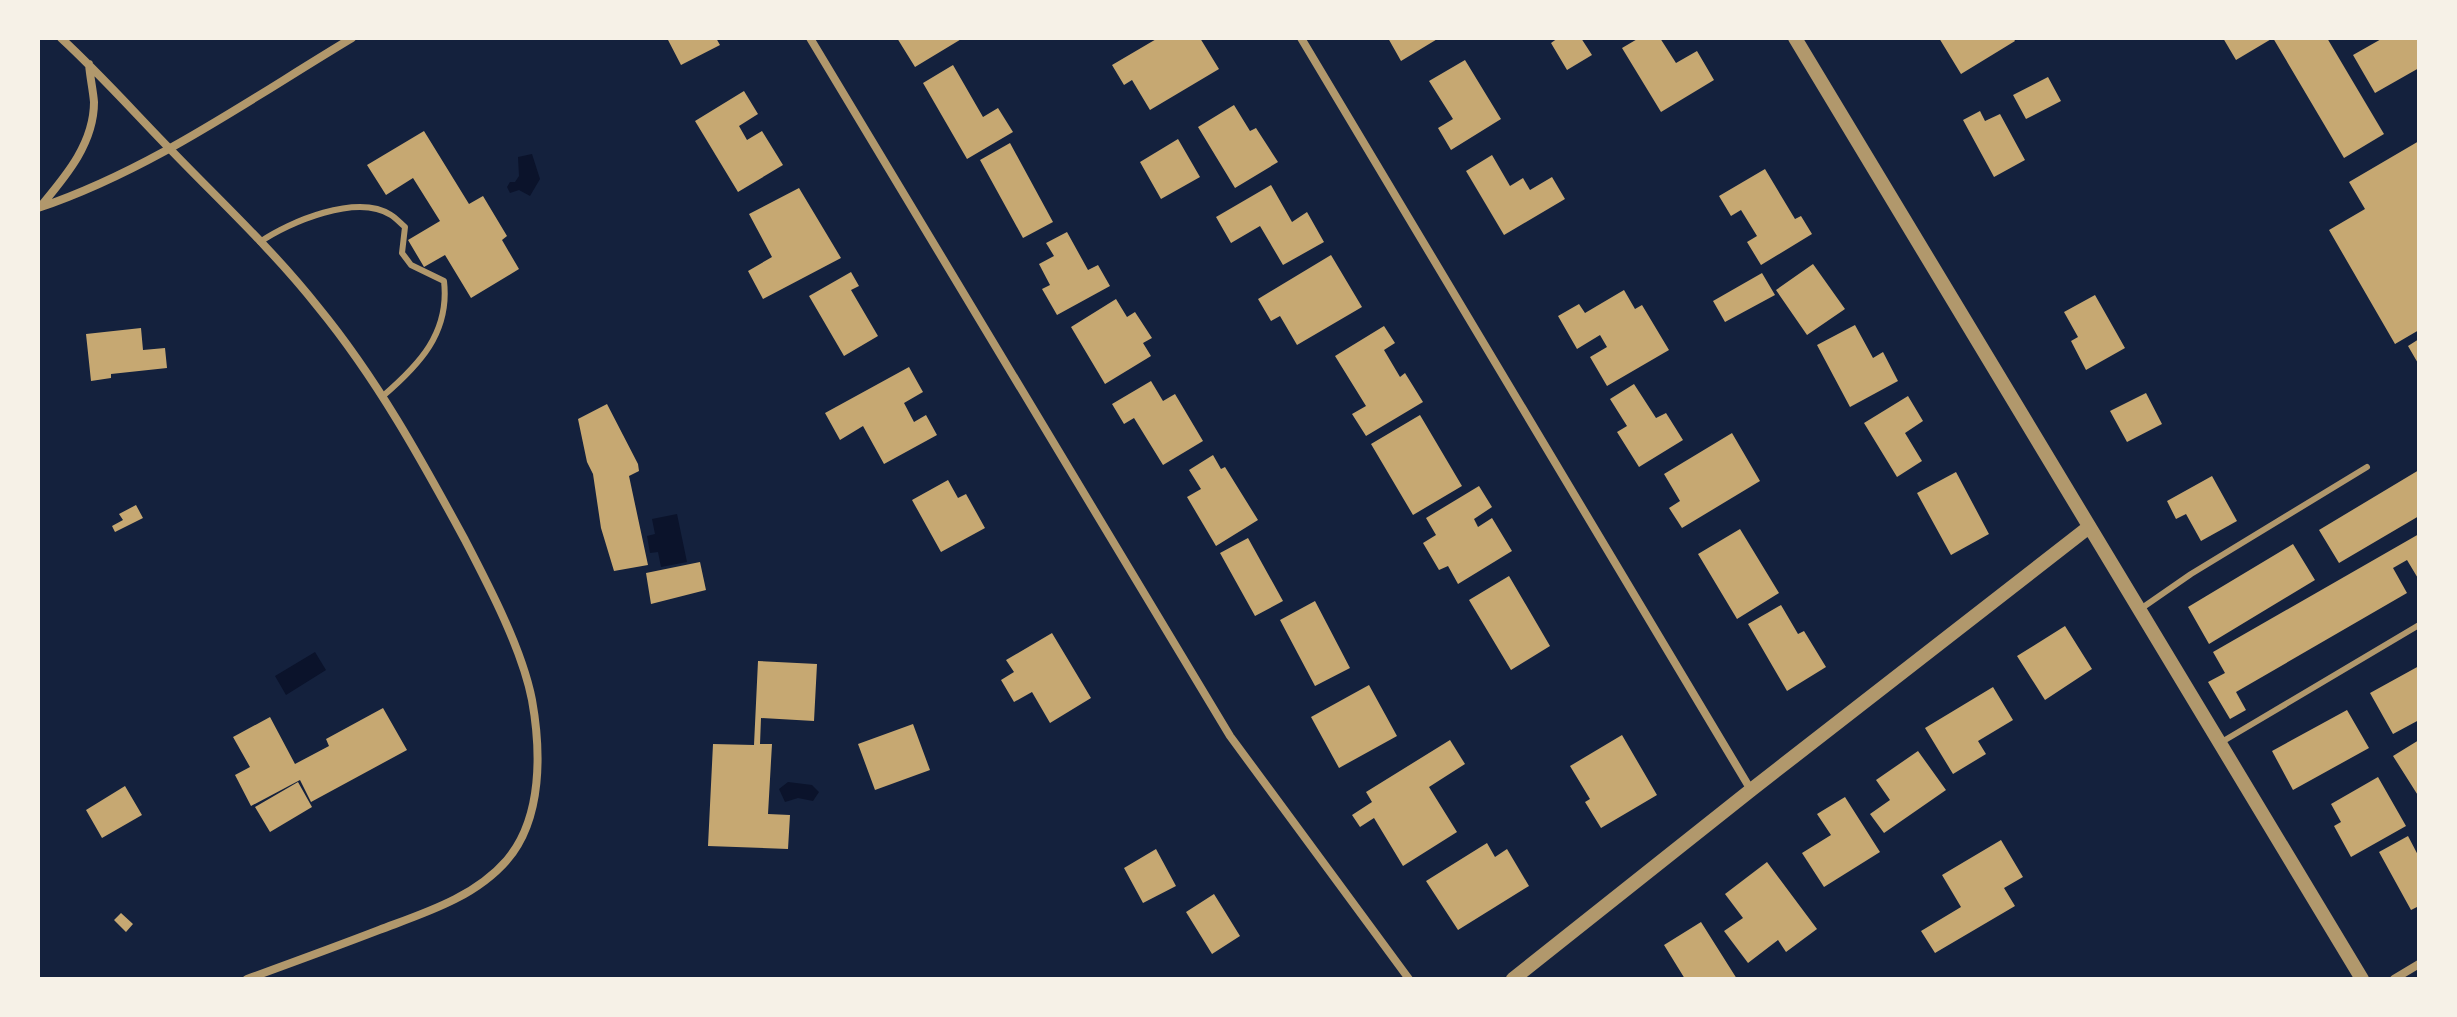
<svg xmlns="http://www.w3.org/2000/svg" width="2457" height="1017" font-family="Montserrat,sans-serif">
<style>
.water{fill:#0b132b}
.building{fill:#c6a872}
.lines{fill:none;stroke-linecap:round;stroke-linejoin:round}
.service{stroke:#b1986c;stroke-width:6}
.minor{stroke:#b1986c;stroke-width:8}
.tertiary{stroke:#b1986c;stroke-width:14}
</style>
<rect width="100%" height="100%" fill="#14213d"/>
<path class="water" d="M532 154 540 179 530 196 519 190 510 193 507 187 510 182H515L519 176 518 157Z
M677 514 687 562 661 567 658 552 650 553 647 536 655 534 652 519Z
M315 652 326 670 286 695 275 676Z
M788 782 812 785 819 792 813 801 798 798 785 802 779 789Z"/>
<path class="building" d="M667 38H716L720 45 681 65Z
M897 38H963L915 67Z
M1158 38H1200L1219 69 1150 110 1132 80 1124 85 1112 65Z
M1388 38H1439L1401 61Z
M1558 38H1581L1592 55 1567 70 1551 43Z
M1639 38H1660L1676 63 1697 51 1714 80 1661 112 1622 48Z
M1939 38H2013L2015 41 1961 74Z
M2223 38H2273L2236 60Z
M2273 38H2327L2384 134 2344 158Z
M2383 38H2419V68L2375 93 2353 55Z
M1465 60 1501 119 1451 150 1438 128 1453 119 1429 81Z
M953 65 983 117 998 108 1013 132 967 159 923 83Z
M2048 77 2061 101 2026 119 2013 95Z
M744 91 758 114 739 126 747 140 762 131 783 165 738 192 695 121Z
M1234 105 1250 131 1256 128 1278 162 1235 188 1198 127Z
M1980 111 1985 121 2000 114 2025 160 1994 177 1963 120Z
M424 131 469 204 483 196 507 236 502 240 519 269 471 298 445 255 424 267 408 240 440 221 413 178 386 195 367 165Z
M1178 139 1200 177 1161 199 1140 162Z
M2419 141V330L2395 344 2329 230 2365 209 2349 182Z
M1010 143 1053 222 1023 238 980 160Z
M1492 155 1510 186 1523 178 1530 190 1552 177 1565 199 1504 235 1466 171Z
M1765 169 1795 219 1801 216 1812 234 1761 265 1747 242 1757 236 1741 210 1731 216 1719 196Z
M1271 185 1292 222 1307 212 1324 242 1283 265 1260 226 1231 243 1216 217Z
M799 188 841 258 763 299 748 271 772 257 749 214Z
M1067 232 1088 270 1098 265 1110 286 1057 315 1042 289 1050 285 1039 264 1054 256 1046 243Z
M1331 255 1362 307 1297 345 1280 316 1271 321 1258 299Z
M1813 264 1845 309 1807 335 1776 290Z
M851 272 859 286 851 290 878 336 844 356 809 296Z
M1762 273 1775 295 1725 322 1713 301Z
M1624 290 1635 309 1642 305 1669 350 1607 386 1590 357 1607 347 1600 335 1577 349 1558 316 1579 304 1585 313Z
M2095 295 2125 348 2086 370 2071 341 2078 337 2064 312Z
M1116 299 1127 317 1135 312 1152 338 1143 343 1151 356 1105 384 1071 327Z
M1855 325 1873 358 1883 352 1898 381 1850 407 1817 345Z
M1384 326 1395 343 1384 350 1400 377 1405 373 1423 402 1366 436 1352 414 1366 406 1335 356Z
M141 328 143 350 165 348 167 368 111 374V378L91 381 86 334Z
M2419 339V365L2408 346Z
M909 367 923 392 904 403 914 422 926 415 937 435 884 464 863 426 840 440 825 413Z
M1151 381 1163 401 1175 394 1203 441 1163 465 1134 418 1124 424 1112 404Z
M1634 384 1656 418 1666 413 1683 440 1639 467 1617 432 1627 426 1610 399Z
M2146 393 2162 424 2127 442 2110 411Z
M1908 396 1923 421 1905 433 1922 461 1897 477 1864 423Z
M607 404 638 464 639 471 629 476 648 565 614 571 601 528 593 474 587 462 578 419Z
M1420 415 1462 486 1413 515 1371 444Z
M1732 433 1760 481 1682 528 1669 508 1680 501 1664 474Z
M1213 455 1221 469 1225 467 1258 520 1216 546 1187 497 1201 489 1189 470Z
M2419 470V516L2339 563 2319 530Z
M1956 472 1989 534 1951 555 1917 493Z
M2212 476 2237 521 2201 541 2186 514 2176 519 2167 501Z
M948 480 958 498 966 494 985 528 941 552 912 500Z
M1479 486 1492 507 1474 519 1478 527 1492 518 1512 551 1458 584 1448 566 1439 570 1423 543 1436 535 1426 518Z
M136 505 143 518 115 532 112 526 123 520 119 514Z
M1740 529 1779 593 1737 619 1698 554Z
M2419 534V580L2407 560 2393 568 2407 593 2236 692 2246 710 2230 719 2208 682 2225 673 2213 652Z
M1248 538 1283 601 1255 616 1220 553Z
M2293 544 2315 580 2209 644 2188 607Z
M700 562 706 590 651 604 646 573Z
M1509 576 1550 646 1511 670 1469 600Z
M1315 601 1350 668 1315 686 1280 620Z
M1781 605 1798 634 1804 631 1826 667 1787 691 1748 624Z
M2065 626 2092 669 2045 700 2017 656Z
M1052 633 1091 698 1050 723 1032 692 1014 702 1001 680 1014 672 1006 660Z
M758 661 817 664 814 721 761 718 760 744H772L768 814 790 815 788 849 708 846 713 744 754 745Z
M2419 666V720L2393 734 2370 693Z
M1369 685 1397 736 1339 768 1311 717Z
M1993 687 2013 720 1978 741 1986 754 1953 774 1925 728Z
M383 708 407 750 311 802 300 780 251 806 235 775 250 767 233 737 270 717 295 764 329 746 326 739Z
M2347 710 2369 748 2293 790 2272 751Z
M913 724 930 770 875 790 858 744Z
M1622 735 1657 795 1601 828 1585 802 1590 799 1570 766Z
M1450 740 1465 764 1429 787 1457 832 1403 866 1374 818 1360 827 1352 815 1372 802 1366 792Z
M2419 740V797L2393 756Z
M1918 751 1946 790 1884 833 1870 814 1890 800 1876 780Z
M2378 777 2406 826 2351 857 2334 826 2341 822 2331 804Z
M298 782 312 807 270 832 255 807Z
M125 786 142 815 102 838 86 810Z
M1845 797 1880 852 1824 887 1802 853 1831 835 1817 814Z
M2408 836 2419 857V906L2411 910 2379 852Z
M2001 840 2023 877 2004 888 2015 906 1935 953 1921 931 1961 907 1942 875Z
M1487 843 1495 857 1507 849 1529 886 1458 930 1426 881Z
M1156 849 1176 886 1143 903 1124 868Z
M1767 862 1817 929 1786 952 1778 940 1748 963 1724 931 1743 918 1725 894Z
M1214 894 1240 936 1212 954 1186 912Z
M121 913 133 924 126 932 114 920Z
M1701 922 1737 979H1685L1664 945Z"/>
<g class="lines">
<path class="service" d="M260 242C289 222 357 193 391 215 396 218 400 223 405 227L402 253 411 265 444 281C450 333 419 365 383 396
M2139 610 2191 574 2367 467
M2220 743 2419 625"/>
<path class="minor" d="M61 38C99 73 133 111 169 148 219 200 273 250 318 307 377 379 421 459 465 540 489 586 522 649 532 700 541 750 543 818 507 860 474 898 424 913 379 930 335 947 291 963 247 979
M810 38 1230 736 1409 979
M1301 38 1751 790
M40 207C65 177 94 144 94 102 93 90 90 77 89 64
M38 208C151 170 250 99 352 38
M2394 979 2419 964"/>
<path class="tertiary" d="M1795 38 2362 979
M1513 979 1751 790 2089 527"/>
</g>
<rect width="2457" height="1017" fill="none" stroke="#f6f1e7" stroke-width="80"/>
</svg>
